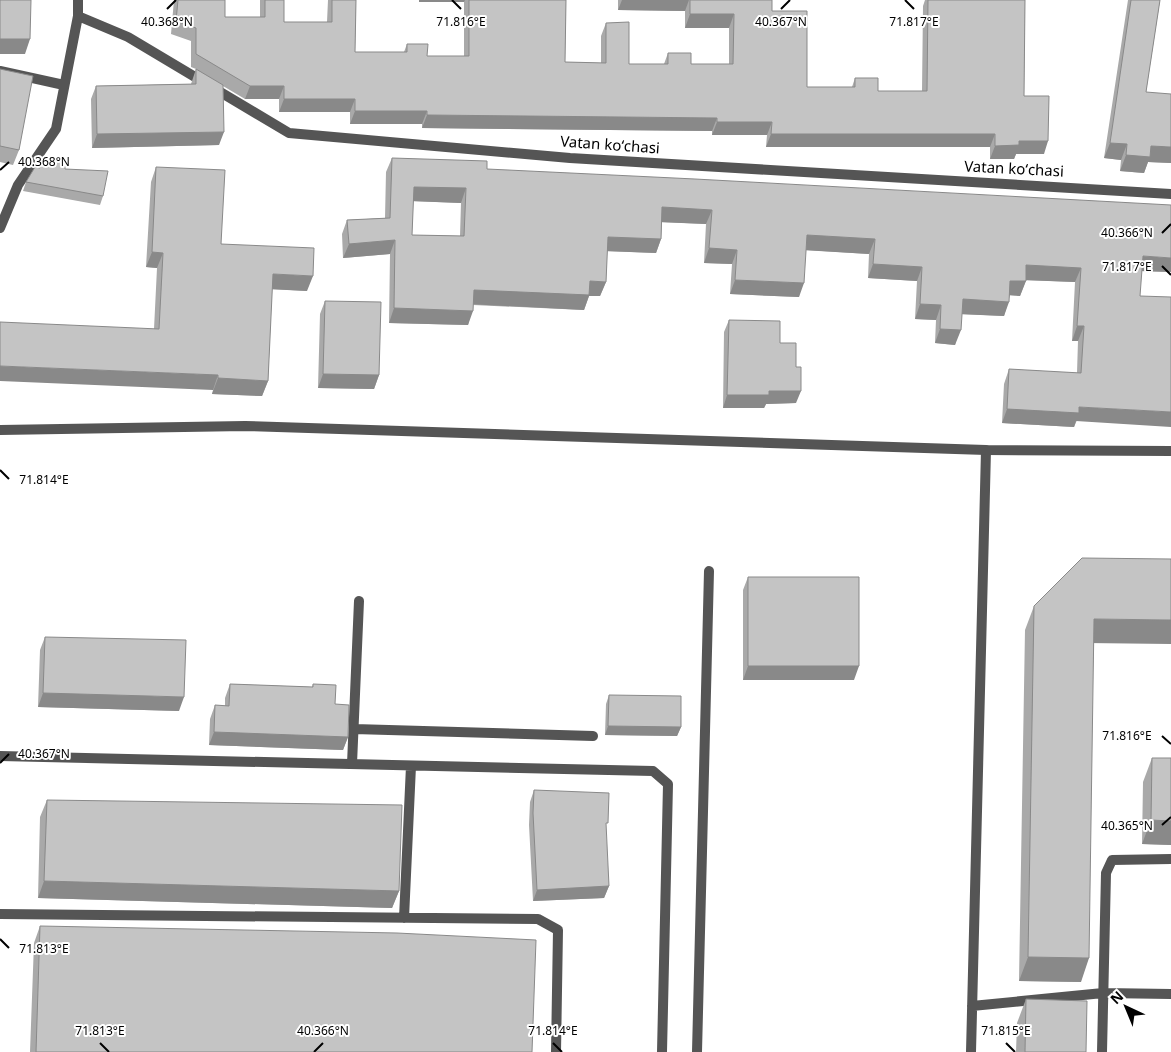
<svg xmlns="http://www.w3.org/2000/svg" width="1171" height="1052" font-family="'Noto Sans',sans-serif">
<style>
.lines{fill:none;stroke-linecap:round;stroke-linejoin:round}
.lane{stroke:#555;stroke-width:10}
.street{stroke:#555;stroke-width:10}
.wall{fill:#a9a9a9;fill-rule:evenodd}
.shaded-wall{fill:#898989}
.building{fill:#c4c4c4;stroke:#898989;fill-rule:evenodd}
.ticks{fill:none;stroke:#000;stroke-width:2}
.labels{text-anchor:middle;stroke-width:4;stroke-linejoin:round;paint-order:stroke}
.street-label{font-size:15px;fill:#000;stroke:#fff}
.ticks-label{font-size:12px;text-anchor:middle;fill:#000;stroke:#fff;stroke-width:4;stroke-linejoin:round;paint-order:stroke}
</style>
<rect width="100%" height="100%" fill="#fff"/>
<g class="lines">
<path class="lane" d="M354 729 593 736
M0 756 653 771 668 784 662 1052
M352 764 359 601
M0 914 538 919 558 930 556 1052
M404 918 411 766
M972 1006 1103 993 1171 994
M971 1052 986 450
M1102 1052 1106 873 1112 860 1171 859"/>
<path class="street" d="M78 16 128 37 289 133 570 158 1171 194
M0 71 64 85
M0 228 18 185 56 129 78 16V0
M0 430 245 426 986 450 1171 451
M697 1052 709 571"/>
</g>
<path class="wall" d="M174 0H225V17H260V0H284V22H327L328 0H356L355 52H404L407 44 427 56H464V2H419V0H566L565 62 601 63V36L606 23 629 64H664L668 53 691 64H729V28H685V11L618 10V0H772V11L807 87H852L855 78 878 91H922L923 6 925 0H1025L1024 96 1044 154H1016L1014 159H990V147H766L767 135H712V131L422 128V124H350V112H279V99H245L223 86 219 145 92 148 91 99 96 86 191 84 196 69 191 67V41L171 34Z
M1128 0H1160L1146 92 1171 163 1148 162 1144 173 1120 171 1121 160 1104 158Z
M0 69 19 150 13 165 0 162Z
M392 158 487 169 1171 272 1142 271 1074 427 1002 423 1004 384 1009 369 1077 373 1078 341H1072L1075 282 1026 280 1020 296 1010 295 1004 316 962 314 955 345 935 343 936 320 915 319 917 281 868 278 869 254 806 250 799 297 730 294 732 264 704 263 706 224 662 222 661 239 656 253 607 251 606 282 600 296H589L584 310 473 305 468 325 389 323 390 254 343 258 342 234 347 220 385 218 386 172ZM413 201 461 203 460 236 412 235Z
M156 167 221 244 307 291 272 289 268 381 262 396 212 394 213 390 154 329 157 268 146 267 151 182Z
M65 169 103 196 100 205 23 191 26 182Z
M325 301 379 375 374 389 318 388 320 314Z
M729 320 780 343 796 403 766 404 764 408H723L724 332Z
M748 577 854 680H743V590Z
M1034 606 1094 643 1081 982 1019 981 1025 630Z
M45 637 179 711 38 707 40 650Z
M230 684 312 687 313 684 335 704 348 737 343 750 209 745 210 719 215 705 225 706V698Z
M609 695 681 727 677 736 605 735 606 704Z
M1152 758 1171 845 1142 844 1143 782Z
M534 790 609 886 604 898 533 901 529 825 530 802Z
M47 800 399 891 392 908 38 898 40 817Z
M40 926 532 1052H30L34 943Z
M1026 999 1086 1052H1016L1017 1023Z"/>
<path class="shaded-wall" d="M419 0H465L464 2H419Z
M622 0H689L685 11 618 10Z
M690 14H734L729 28H685Z
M0 39H30L25 54H0Z
M250 86H284L279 99H245Z
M284 99H355L350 112H279Z
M355 111H427L422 124H350Z
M427 115 717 118 712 131 422 128Z
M717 122H772L767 135H712Z
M224 132 219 145 92 148 97 134Z
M771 134H995L990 147H766Z
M1019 141H1048L1044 154H1016L1014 159H990L995 146Z
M1110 143 1127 144 1121 160 1104 158Z
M1151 146 1171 147V163L1148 162 1144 173 1120 171 1126 155Z
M414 187 466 188 461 203 409 201Z
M662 207 712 210 706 224 657 222Z
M807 235 875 239 869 254 802 250Z
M608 237 661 239 656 253 603 251Z
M395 240 390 254 343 258 349 244Z
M709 248 737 250 732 264 704 263Z
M152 252 163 253 157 268 146 267Z
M1143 256 1171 258V272L1138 271Z
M873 264 922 267 917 281 868 278Z
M1026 265 1081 268 1075 282 1021 280Z
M273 274 313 276 307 291 267 289Z
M735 280 804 283 799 297 730 294Z
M590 281 606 282 600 296H589L584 310 468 304 474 290Z
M1010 281H1026L1020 296 1005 295Z
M963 299 1009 302 1004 316 957 314Z
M920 304 941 305 936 320 915 319Z
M394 308 473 311 468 325 389 323Z
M1077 326H1084L1078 341H1072Z
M940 329 961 330 955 345 935 343Z
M0 366 218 375 213 390 0 381Z
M323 374 379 375 374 389 318 388Z
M218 378 268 381 262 396 212 394Z
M769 391H801L796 403 766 404 764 408H723L727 395Z
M1079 407 1171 412V427L1076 421 1074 427 1002 423 1007 409Z
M1094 619 1171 620V644L1086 643Z
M748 666H859L854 680H743Z
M43 693 184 697 179 711 38 707Z
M608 726 681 727 677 736 605 735Z
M214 732 348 737 343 750 209 745Z
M1151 820 1171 821V845L1142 844Z
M44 881 399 891 392 908 38 898Z
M609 886 604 898 533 901 537 890Z
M1028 957 1089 958 1081 982 1019 981Z"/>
<path class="building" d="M0 0H31L30 39H0Z
M178 0H225V17H265V0H284V22H332V0H356L355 52H407V44H428L427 56H469V0H566L565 62 606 63V23L629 22V64H668V53H691V64H733L734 14H690V0H772V11H807V87H855V78H878V91H927L928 0H1025L1024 96H1049L1048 141H1019V145L995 146V134H771L772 122H717V118L427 115V111H355V99H284V86H250L196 54V28L176 21Z
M1131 0H1160L1146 92 1171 94V147L1151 146 1150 157 1126 155 1127 144 1110 143Z
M0 69 33 76 19 150 0 146Z
M196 69 223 85 224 132 97 134 96 86 196 84Z
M46 157 65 161V169L108 171 103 196 26 182 35 167 40 168Z
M392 158 487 161V169L695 179 1171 205V258L1143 256 1140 296 1171 297V412L1079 407V413L1007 409 1009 369 1081 373 1084 326H1077L1081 268 1026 265V281H1010L1009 302 963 299 961 330 940 329 941 305 920 304 922 267 873 264 875 239 807 235 804 283 735 280 737 250 709 248 712 210 662 207 661 239 608 237 606 282 590 281 589 295 474 290 473 311 394 308 395 240 349 244 347 220 390 218ZM414 187 466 188 464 236 412 235Z
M156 167 225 170 221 244 314 248 313 276 273 274 268 381 218 378V375L0 366V322L159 329 163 253 152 252Z
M325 301 381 302 379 375 323 374Z
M729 320 780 321V343H796V367H801V391H769V395H727Z
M1082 558 1171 559V620L1094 619 1089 958 1028 957 1034 606Z
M748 577H859V666H748Z
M45 637 186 640 184 697 43 693Z
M230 684 313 687V684L336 685 335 704 349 705 348 737 214 732 215 705 229 706Z
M609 695 681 696V727L608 726Z
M1152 758H1171V821L1151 820Z
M534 790 609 793 608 823H606L609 886 537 890 533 813Z
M47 800 402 805 399 891 44 881Z
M40 926 397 933 536 940 532 1052H36Z
M1026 999 1087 1001 1086 1052H1025Z"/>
<path class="ticks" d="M452 0 461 9M905 0 914 9M167 9 176 0M781 9 790 0M0 170 9 162M1162 233 1171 224M1162 266 1171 275M0 470 9 479M1162 736 1171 744M0 763 9 754M1162 825 1171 817M0 939 9 948M100 1043 109 1052M553 1043 562 1052M1006 1043 1015 1052M314 1052 323 1043"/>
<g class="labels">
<g class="street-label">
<text transform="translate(610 145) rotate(4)" y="5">Vatan koʻchasi</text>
<text transform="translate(1014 169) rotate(3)" y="5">Vatan koʻchasi</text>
</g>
</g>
<g class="ticks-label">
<text x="167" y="26">40.368°N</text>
<text x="781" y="26">40.367°N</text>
<text x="461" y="26">71.816°E</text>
<text x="914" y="26">71.817°E</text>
<text x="44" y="166">40.368°N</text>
<text x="1127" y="237">40.366°N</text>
<text x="1127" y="271">71.817°E</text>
<text x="44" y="484">71.814°E</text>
<text x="1127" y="740">71.816°E</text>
<text x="44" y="758">40.367°N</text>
<text x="1127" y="830">40.365°N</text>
<text x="44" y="953">71.813°E</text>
<text x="100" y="1035">71.813°E</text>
<text x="553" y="1035">71.814°E</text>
<text x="1006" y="1035">71.815°E</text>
<text x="323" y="1035">40.366°N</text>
</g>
<g transform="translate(1126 1007) rotate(316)" stroke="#ffffff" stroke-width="4" paint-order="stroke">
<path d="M0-4L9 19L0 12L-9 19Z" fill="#000000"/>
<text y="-8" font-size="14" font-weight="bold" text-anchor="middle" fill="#000000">N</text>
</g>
</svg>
